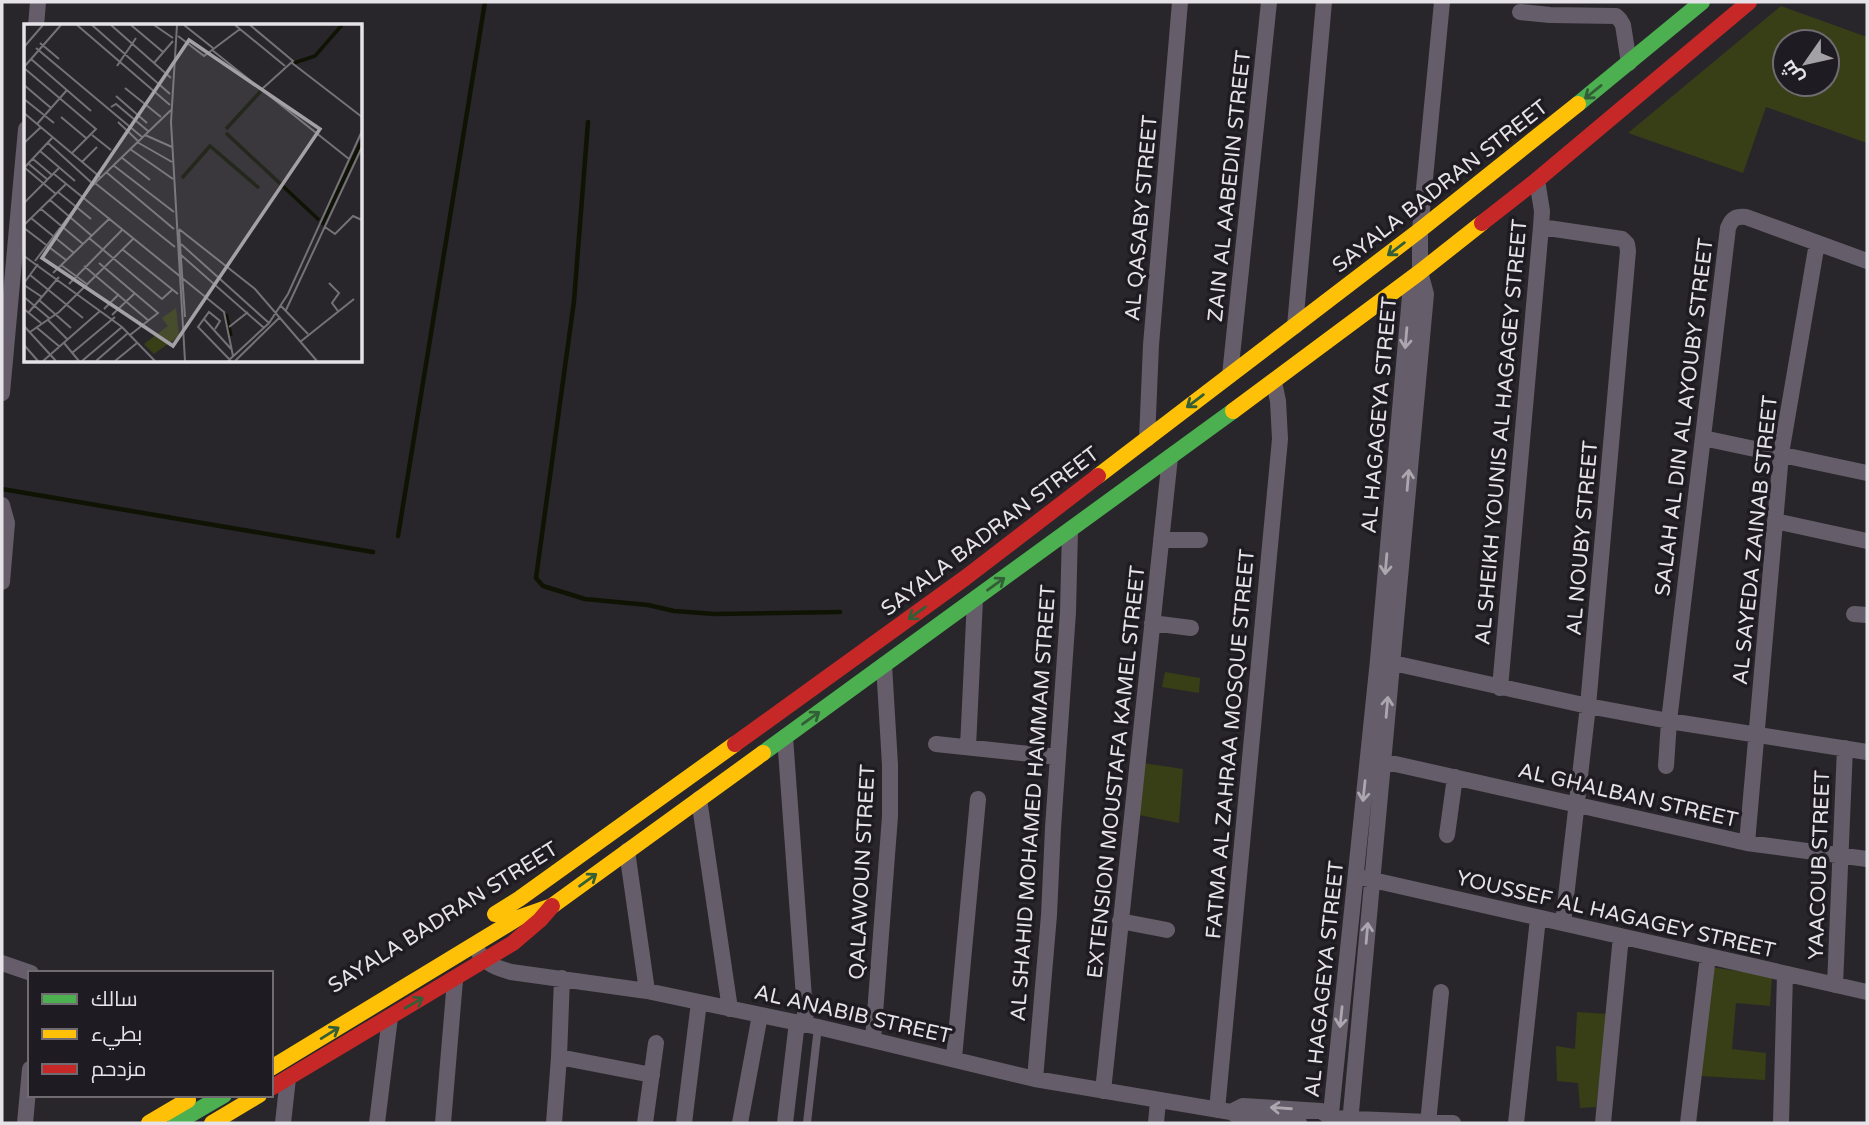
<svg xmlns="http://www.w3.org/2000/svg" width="1869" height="1125" font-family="'Varela Round',Cairo,sans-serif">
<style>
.green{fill:#383f17;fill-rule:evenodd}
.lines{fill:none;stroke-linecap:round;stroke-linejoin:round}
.stream{stroke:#0f1304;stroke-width:4.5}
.lane{stroke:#655d6a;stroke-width:8}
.street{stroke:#655d6a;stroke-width:16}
.fast{stroke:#4caf50;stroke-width:16}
.slow{stroke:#ffc107;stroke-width:16}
.jam{stroke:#c62828;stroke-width:16}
.oneway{stroke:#335e37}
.oneway2{stroke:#aca7af}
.labels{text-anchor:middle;stroke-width:7;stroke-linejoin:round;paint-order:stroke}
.street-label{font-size:21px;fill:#e6e3e8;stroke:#1f1b22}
.inset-river{fill:none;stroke:#0f1304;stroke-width:3.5}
.inset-road{fill:none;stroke:#747276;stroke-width:2}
.view{fill:#a4a1a6;fill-opacity:0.15;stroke:#a4a1a6;stroke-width:3.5}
.inset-edge{fill:none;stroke:#e6e3e8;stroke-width:3.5}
</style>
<rect width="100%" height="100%" fill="#28262a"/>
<path class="green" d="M1781 6 1867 37V143L1766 107 1743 173 1628 133ZM1785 42H1827V84H1785Z
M1165 672 1200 678 1199 693 1162 687Z
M1143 763 1183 769 1179 823 1139 815Z
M1710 967 1772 976 1770 1006 1736 1003 1732 1049 1766 1053 1765 1080 1701 1076Z
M1577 1012 1608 1014 1596 1107 1580 1108 1578 1083 1557 1081 1556 1046 1575 1049Z"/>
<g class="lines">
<path class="stream" d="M588 122 574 301 536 578 543 586 585 599 648 605 674 611 715 614 840 612
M2 489 373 552
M398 536 485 2"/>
<path class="lane" d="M807 1123 818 1027"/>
<path class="street" d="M1520 12 1550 15 1616 16 1620 20 1623 25 1629 63
M36 26 38 2
M1541 227 1622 239 1627 244 1628 251 1588 706 1563 923
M1295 326 1324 2
M1230 375 1269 2
M2 393 26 129
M1703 438 1867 473
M1147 439 1151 345 1180 2
M2 505 7 523 2 582
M1775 521 1867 541
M1161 540H1200
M1854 614 1867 615
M1152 623 1191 628
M1384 661 1588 706 1669 721 1867 752
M1500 688 1541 227 1542 211 1537 180
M785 737 806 1025
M936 744 1058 757
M968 747 975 599
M1382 761 1747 843 1867 859
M1666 766 1669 721 1728 228C1732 218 1736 216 1746 217L1867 261
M699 799 730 1009
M1447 835 1455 777
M1747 843 1781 454 1817 243
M627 851 647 991
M1364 878 1867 992
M1120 921 1167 930
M479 953C488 965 497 968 511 972L647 991 818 1027 1035 1079 1231 1112 1243 1119 1299 1123
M2 963 31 973
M1835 985 1845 748
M873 1040 890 816V765L884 665
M559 1057 652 1075
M954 1058 978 799
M1035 1079 1049 915 1053 828 1068 612 1070 530
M1103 1091 1170 457
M1217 1110 1280 439 1278 401 1274 382
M1231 1112 1243 1106 1321 1111 1331 1118 1453 1123
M25 1123 30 1069
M283 1123 288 1078
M377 1123 390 1017
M443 1123 455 980
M554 1123 559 1057 562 978
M645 1123 656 1043
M684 1123 699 1002
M740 1123 760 1015
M785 1123 797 1022
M1156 1123 1158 1101
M1330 1123 1378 660 1410 296 1416 277
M1350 1123 1426 294 1420 272V230L1442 2
M1428 1123 1441 992
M1516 1123 1538 918
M1603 1123 1621 936
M1688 1123 1708 956
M1781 1123 1785 974"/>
<path class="fast" d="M1578 104 1702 2
M763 753 1233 411
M176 1123 224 1095"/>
<path class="slow" d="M1233 411 1420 272 1482 223
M1098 476 1420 230 1578 104
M495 914 519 899 735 744
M271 1068 518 918 552 906 763 753
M149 1123 188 1100
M212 1123 259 1095"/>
<path class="jam" d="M1482 223 1537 180 1749 2
M735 744 965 578 1098 476
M271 1088 513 943 540 920 552 906"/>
</g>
<defs><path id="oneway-shaft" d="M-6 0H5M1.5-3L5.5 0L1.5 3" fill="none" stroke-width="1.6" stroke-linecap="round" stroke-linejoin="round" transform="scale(1.75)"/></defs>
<g class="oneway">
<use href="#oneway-shaft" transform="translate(1593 92) rotate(141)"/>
<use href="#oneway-shaft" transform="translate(1396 249) rotate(143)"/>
<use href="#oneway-shaft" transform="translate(1195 401) rotate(143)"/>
<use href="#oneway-shaft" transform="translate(996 584) rotate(-36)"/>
<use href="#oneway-shaft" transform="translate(917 613) rotate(144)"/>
<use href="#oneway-shaft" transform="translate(811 718) rotate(-36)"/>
<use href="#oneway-shaft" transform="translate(588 880) rotate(-36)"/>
<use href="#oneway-shaft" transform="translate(414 1003) rotate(-30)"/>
<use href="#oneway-shaft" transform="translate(330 1033) rotate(-32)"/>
</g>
<g class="oneway2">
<use href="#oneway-shaft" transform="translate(1406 338) rotate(95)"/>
<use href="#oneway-shaft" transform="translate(1408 480) rotate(-85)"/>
<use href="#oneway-shaft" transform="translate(1386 564) rotate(95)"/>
<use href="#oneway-shaft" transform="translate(1387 707) rotate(-85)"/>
<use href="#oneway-shaft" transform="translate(1364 791) rotate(96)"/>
<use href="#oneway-shaft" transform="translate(1367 933) rotate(-85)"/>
<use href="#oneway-shaft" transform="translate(1341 1017) rotate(96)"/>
<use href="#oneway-shaft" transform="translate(1281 1108) rotate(-176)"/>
</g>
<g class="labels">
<g class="street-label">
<text transform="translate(1229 186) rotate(-84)" y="7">ZAIN AL AABEDIN STREET</text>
<text transform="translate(1440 186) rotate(-38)" y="7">SAYALA BADRAN STREET</text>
<text transform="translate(1141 218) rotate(-85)" y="7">AL QASABY STREET</text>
<text transform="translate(1379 415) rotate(-85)" y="7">AL HAGAGEYA STREET</text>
<text transform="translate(1684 417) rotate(-83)" y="7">SALAH AL DIN AL AYOUBY STREET</text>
<text transform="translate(1501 432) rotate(-85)" y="7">AL SHEIKH YOUNIS AL HAGAGEY STREET</text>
<text transform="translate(990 531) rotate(-37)" y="7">SAYALA BADRAN STREET</text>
<text transform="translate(1582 538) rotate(-85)" y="7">AL NOUBY STREET</text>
<text transform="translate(1755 540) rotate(-84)" y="7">AL SAYEDA ZAINAB STREET</text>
<text transform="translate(1230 744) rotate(-85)" y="7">FATMA AL ZAHRAA MOSQUE STREET</text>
<text transform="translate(1116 772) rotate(-84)" y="7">EXTENSION MOUSTAFA KAMEL STREET</text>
<text transform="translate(1628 795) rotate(13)" y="7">AL GHALBAN STREET</text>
<text transform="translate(1033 803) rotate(-86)" y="7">AL SHAHID MOHAMED HAMMAM STREET</text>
<text transform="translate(1819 865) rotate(-88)" y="7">YAACOUB STREET</text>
<text transform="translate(862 872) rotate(-87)" y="7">QALAWOUN STREET</text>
<text transform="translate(1616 914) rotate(13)" y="7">YOUSSEF AL HAGAGEY STREET</text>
<text transform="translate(443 917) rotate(-32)" y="7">SAYALA BADRAN STREET</text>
<text transform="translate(1324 979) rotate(-84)" y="7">AL HAGAGEYA STREET</text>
<text transform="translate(853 1014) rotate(13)" y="7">AL ANABIB STREET</text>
</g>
</g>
<g transform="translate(24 24)">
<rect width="338" height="338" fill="#28262a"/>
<path d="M152 284 155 312 130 330 120 320 144 302 138 294Z" fill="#383f17"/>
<path class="inset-river" d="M270 39 291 32 318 1M202 105 237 67M202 109 295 196M158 154 186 122 235 164M298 201 338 116M202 290 207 312"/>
<path class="inset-road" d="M53 1 146 81M68 1 146 70M87 1 147 54M107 1 139 28M130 1 149 14M153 1 147 98 161 337M160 1 189 24M211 1 261 42M226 1 269 37 238 65M154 12 180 32 216 5M16 19 35 35M0 23 19 1M12 24 118 113M188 26 325 135M7 35 67 87M130 39 149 17M268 39 338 93M93 42 112 14M0 43 37 1M0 44 72 105 48 129M0 61 27 84M101 64 137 93M92 72 123 99M0 75 30 99M87 83 92 80 124 107M0 89 76 153M37 93 62 114M94 98 114 117M13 100 43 66M68 111 87 126M121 111 148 123M113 118 148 138M0 119 17 103M24 119 69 160M106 125 149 155M16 127 51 157M97 133 126 156M9 135 28 151M58 138 73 123M5 140 24 156M89 141 150 188M0 144 29 113M1 144 32 170M82 148 150 205M30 150 200 288 209 332M71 159 151 223M34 168 67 195M26 176 68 212M0 179 35 144M17 185 59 220M7 194 50 229M0 201 42 160M301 203 311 210 329 192 338 196M0 204 42 236M155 205 231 265 293 337M155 206 161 293M65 214 138 275 148 266M157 220 245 299M98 225 154 270M157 231 240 304M0 232 98 303 131 337M11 237 68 162 147 86M75 239 134 289 106 311M37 241 64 261M60 242 125 297M29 249 86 194M6 251 59 294M0 259 14 240M305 259 315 269 308 279 314 287M45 260 98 206M0 261 18 273M0 273 25 294M15 276 47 304M257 282 284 310M0 285 17 299M80 285 95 270M262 286 338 123M5 288 35 253M88 291 111 269M23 295 44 316M180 295 208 326M0 302 32 337M12 303 36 323M205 303 224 288M191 305 196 297 185 288 174 303 207 337M6 308 35 288 110 214M276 318 330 275M40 319 55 337M0 321 14 337M48 329 91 293M19 337 76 287M58 337 98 303M72 337 104 309M91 337 113 319M204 337 245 299 264 270 338 107M211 337 255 294"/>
<path class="view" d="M165 16 296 105 149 322 18 234Z"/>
<rect width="338" height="338" class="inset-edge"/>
</g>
<rect width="1869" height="1125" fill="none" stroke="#e6e3e8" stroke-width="7"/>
<rect x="28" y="971" width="245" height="126" fill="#1f1b22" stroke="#6f6b71" stroke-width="2"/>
<rect x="42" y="994" width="35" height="10" fill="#4caf50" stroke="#6f6b71" stroke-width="2"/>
<text x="91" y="1006" font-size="21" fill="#e6e3e8">سالك</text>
<rect x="42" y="1029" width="35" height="10" fill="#ffc107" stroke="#6f6b71" stroke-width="2"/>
<text x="91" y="1041" font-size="21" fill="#e6e3e8">بطيء</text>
<rect x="42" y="1064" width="35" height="10" fill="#c62828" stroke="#6f6b71" stroke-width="2"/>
<text x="91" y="1076" font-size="21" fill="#e6e3e8">مزدحم</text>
<g transform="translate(1806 63) rotate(236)"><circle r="33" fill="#1f1b22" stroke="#6f6b71" stroke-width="2"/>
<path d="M0-5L12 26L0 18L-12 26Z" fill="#a4a1a6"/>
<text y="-10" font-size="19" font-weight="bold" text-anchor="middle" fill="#e6e3e8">ش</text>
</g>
</svg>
